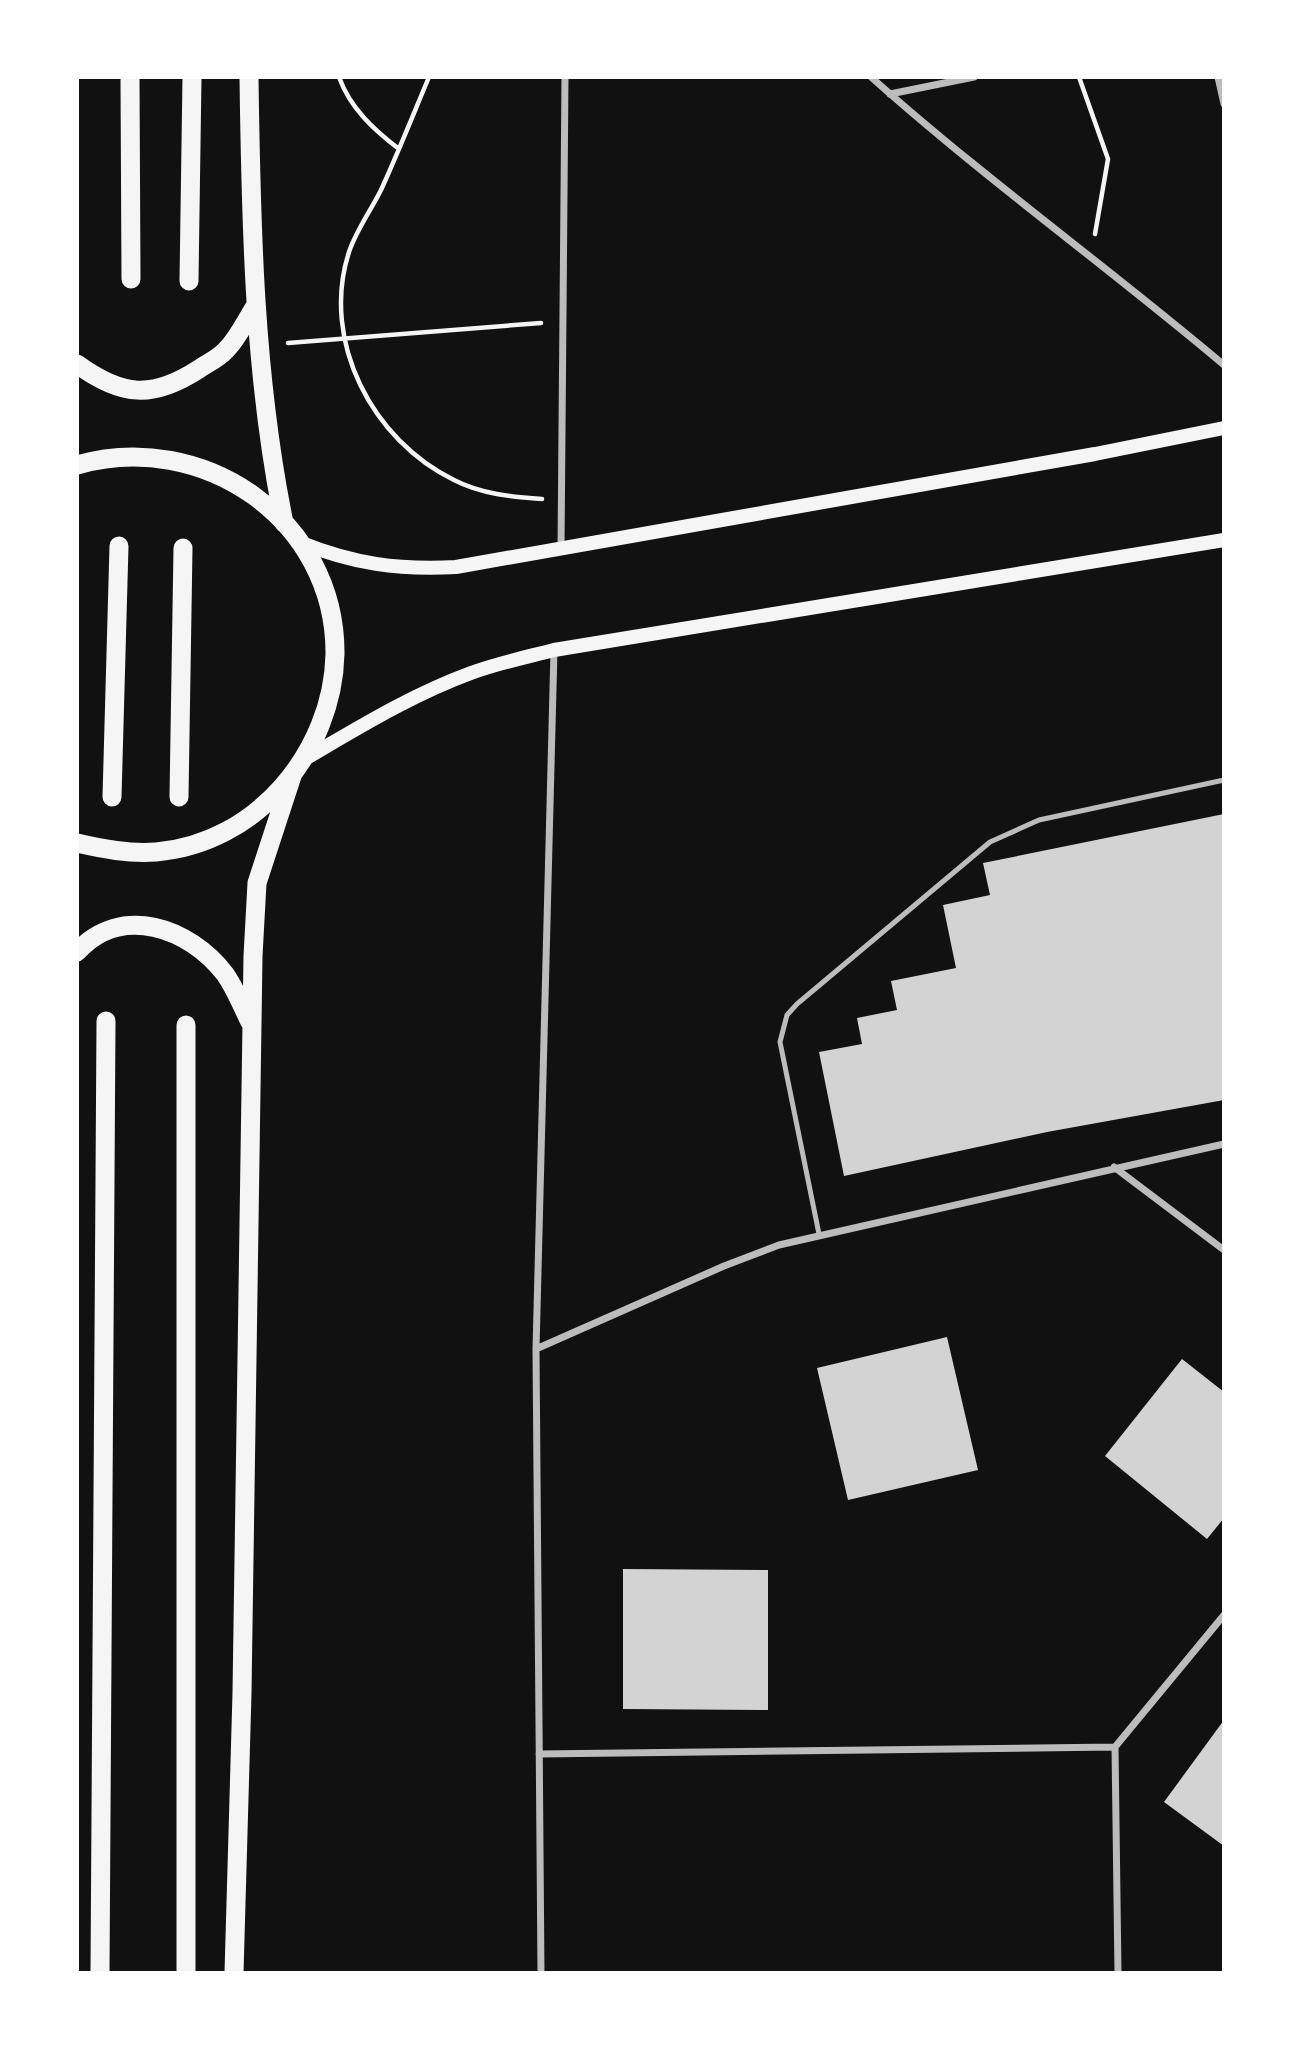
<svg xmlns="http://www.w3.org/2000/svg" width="1301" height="2050" font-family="'DejaVu Sans',sans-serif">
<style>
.building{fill:#d3d3d3}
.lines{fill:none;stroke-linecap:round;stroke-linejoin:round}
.path{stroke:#f5f5f5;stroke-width:4.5}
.service{stroke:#bcbcbc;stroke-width:5}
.minor{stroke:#bcbcbc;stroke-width:7}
.secondary{stroke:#f5f5f5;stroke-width:14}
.trunk{stroke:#f5f5f5;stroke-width:19}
</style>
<rect width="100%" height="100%" fill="#111"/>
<path class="building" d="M1224 814V1100L1047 1132 844 1176 819 1052 862 1044 857 1018 897 1010 891 981 956 968 943 905 990 895 983 863Z
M947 1337 978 1470 848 1500 817 1368Z
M1182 1359 1224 1392V1518L1207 1539 1105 1456Z
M623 1569 768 1570V1710L623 1709Z
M1224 1720V1846L1164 1802Z"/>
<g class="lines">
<path class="path" d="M339 77C350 108 374 130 399 149
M429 77C413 115 398 153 381 190 371 210 356 231 349 252 320 341 373 441 454 480 481 494 512 497 542 499
M1079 77 1108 159 1095 234
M288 343 541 323"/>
<path class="service" d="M819 1234 780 1042 787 1015 797 1004 990 842 1039 820 1224 780"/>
<path class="minor" d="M871 77C984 178 1108 267 1224 365
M1218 77 1224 104
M890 94 974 77
M561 549 565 77
M1114 1167 1224 1250
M536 1349 724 1266 779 1245 1224 1144
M539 1754 1115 1747
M541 1973 536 1349 554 650
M1118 1973 1115 1747 1224 1615"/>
<path class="secondary" d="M299 542C354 564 397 570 456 567L1095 454 1224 428
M303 760C358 728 411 695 471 673 498 663 527 657 554 650L1224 540"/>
<path class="trunk" d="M130 77 131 279
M249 77C251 226 254 376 284 523
M189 281 192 77
M77 364C122 397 153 399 199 369 208 363 219 358 226 350 238 338 246 320 256 305
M77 465C202 429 336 519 335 654 333 752 256 844 156 852 129 854 103 849 77 843
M112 797 119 546
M179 797 183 548
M77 952C121 903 190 928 225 974 235 988 242 1006 250 1022
M186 1025V1973
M100 1973 106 1021
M234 1973 242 1693 253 956 257 883 292 776"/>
</g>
<rect width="1301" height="2050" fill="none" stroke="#ffffff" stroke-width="158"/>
</svg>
